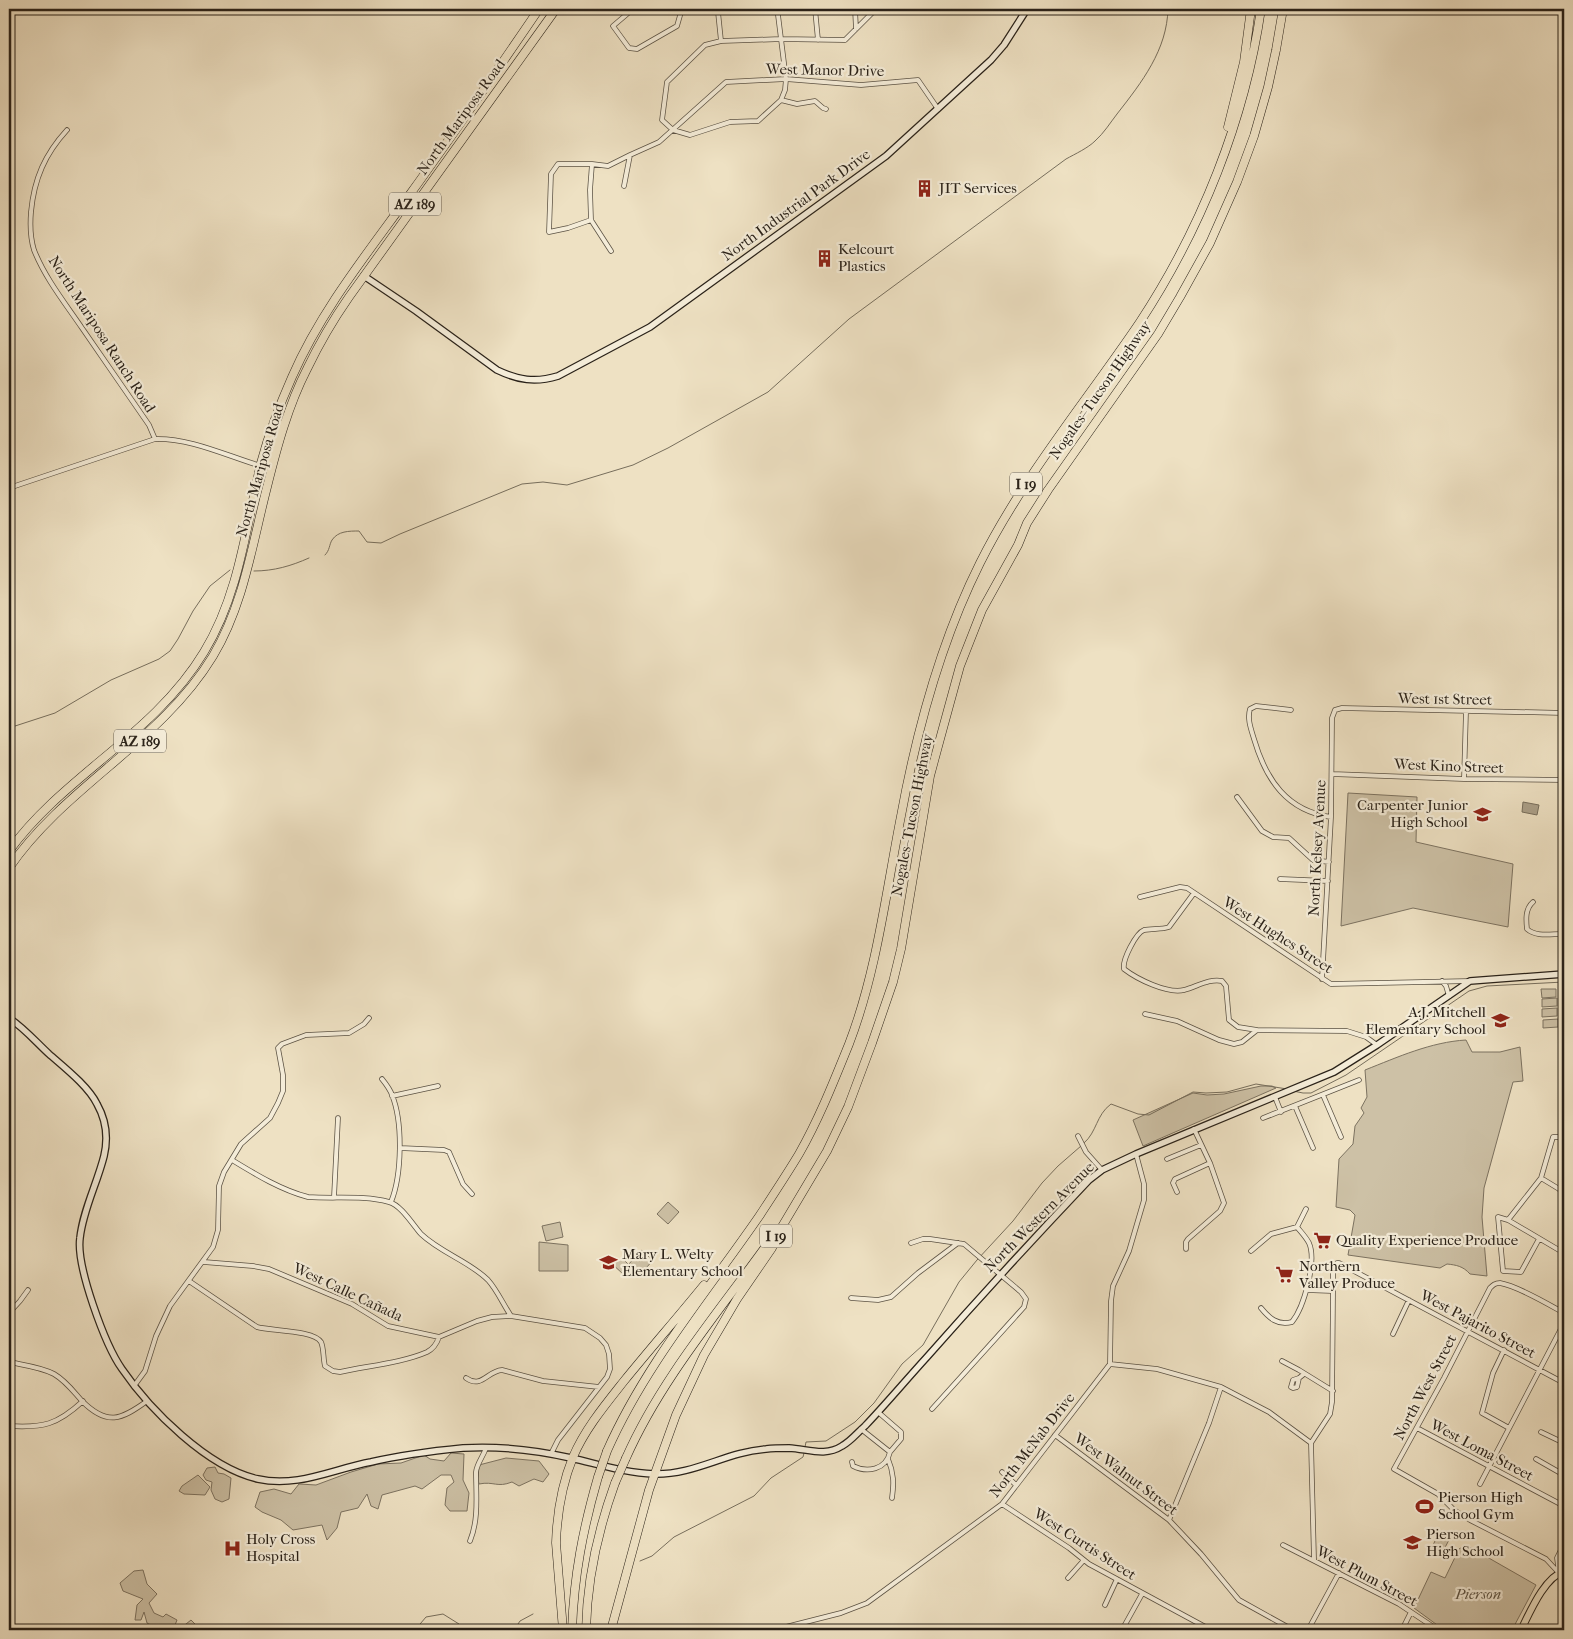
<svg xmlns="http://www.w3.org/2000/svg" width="1573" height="1639" font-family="'IM FELL French Canon',serif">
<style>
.green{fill:#cdc1a6;stroke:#7c7260}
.water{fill:#aba089;stroke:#776e5c}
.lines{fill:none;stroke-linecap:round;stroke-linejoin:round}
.stream{stroke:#776e5c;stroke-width:1}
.street-casing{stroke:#5b5244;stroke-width:5.5}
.secondary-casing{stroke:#2a2219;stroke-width:8}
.primary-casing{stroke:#2a2219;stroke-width:8}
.highway-casing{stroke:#2a2219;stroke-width:9}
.street{stroke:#f4ecd8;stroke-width:4}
.secondary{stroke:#f4ecd8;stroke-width:5.5}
.primary{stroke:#eee1c3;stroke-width:6}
.highway{stroke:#eee1c3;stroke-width:8}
.highway-bridge-casing{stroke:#2a2219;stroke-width:9;stroke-linecap:butt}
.highway-bridge{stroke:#eee1c3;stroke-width:8}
.labels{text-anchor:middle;stroke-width:4.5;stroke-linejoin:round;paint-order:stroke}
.shield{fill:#f4ecd8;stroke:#675f52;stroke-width:1}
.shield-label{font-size:14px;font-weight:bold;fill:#2a2219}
.street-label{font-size:15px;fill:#2a2219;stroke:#f4ecd8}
.poi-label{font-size:15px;fill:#2a2219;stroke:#f4ecd8;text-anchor:start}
.park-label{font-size:15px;font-style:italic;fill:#5b5243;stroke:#f4ecd8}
</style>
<rect width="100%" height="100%" fill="#eee1c3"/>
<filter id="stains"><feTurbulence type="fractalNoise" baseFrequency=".004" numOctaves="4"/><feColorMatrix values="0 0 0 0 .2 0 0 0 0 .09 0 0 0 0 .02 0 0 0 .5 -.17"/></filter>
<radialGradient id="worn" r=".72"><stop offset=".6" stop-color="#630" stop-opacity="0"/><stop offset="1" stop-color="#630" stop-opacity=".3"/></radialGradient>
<path class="green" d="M1348 793 1417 797 1416 842 1513 864 1508 927 1413 908 1341 926Z
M1541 989H1556V997L1542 998Z
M1557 998V1006L1542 1007V999Z
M1557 1008V1016L1542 1017V1009Z
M1558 1019V1027L1543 1028V1020Z
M1466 1040 1472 1052H1500L1520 1047 1523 1081 1513 1082 1484 1188 1482 1217 1487 1276 1470 1274C1463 1266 1456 1265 1447 1264L1440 1268 1348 1255 1355 1215 1350 1210 1336 1207 1339 1159 1353 1144 1355 1126 1364 1113 1361 1108 1367 1097 1365 1070C1398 1057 1431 1042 1466 1040Z
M1261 1086H1272L1276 1088 1143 1146 1133 1120 1193 1093 1207 1095 1224 1094Z
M668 1202 679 1212 668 1224 657 1214Z
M560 1222 563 1237 546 1241 542 1226Z
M539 1242 568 1245V1271H539Z
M641 1250 653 1260 641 1274 638 1271 636 1274 630 1273 629 1264Z
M613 1259 624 1260 628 1264V1273L623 1274 610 1262Z
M451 1453 464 1454 463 1480 469 1493 467 1511H450L445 1505 447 1488 454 1482 451 1475H441L422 1489 415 1486 382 1495 378 1509 371 1506 367 1494 358 1508 341 1512 337 1528 327 1540 322 1525 293 1530 281 1520 262 1512 255 1507 260 1492 274 1489 291 1494 299 1484 316 1485 351 1472 378 1464 401 1463 424 1455 430 1459 444 1461Z
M506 1458 539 1461 549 1474 543 1482 534 1479 519 1486 512 1482C497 1488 494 1481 479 1484L478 1479 479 1465Z
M215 1467 218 1473 224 1474 231 1478 229 1499 222 1502 215 1499 211 1490 212 1482 206 1480 203 1475 207 1468Z
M198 1475 210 1487 205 1495 184 1494 179 1491 182 1486Z
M1439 1533 1450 1538 1440 1557 1430 1551Z
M1466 1545 1536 1585 1512 1630H1444L1414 1608 1431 1572 1445 1578 1459 1549Z
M143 1570 147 1584 157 1594 149 1603 154 1613 163 1617 166 1614 177 1620 175 1625 181 1628 191 1620 198 1627 196 1630H164L160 1627 158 1629 147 1623 144 1612 141 1620H135L137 1605 143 1599 123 1591 120 1583 134 1571Z"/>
<path class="water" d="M1523 802 1539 805 1537 815 1522 812Z"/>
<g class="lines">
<path class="stream" d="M325 555C330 550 329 545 332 540 338 531 349 531 359 531L367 542 381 543 400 534 522 484 543 482 567 485 633 465 668 448 768 392 849 319 1066 159C1075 154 1088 148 1095 141 1104 133 1110 123 1117 114 1142 82 1167 50 1168 9
M254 571C274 571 291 566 309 558
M9 728 55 713 111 680 159 659 170 651 178 639 193 611 210 586 230 570
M1293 1091 1303 1093H1311L1346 1075 1469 991 1487 986 1564 982
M1084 1143C1097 1132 1096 1115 1111 1104L1138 1114 1149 1115 1193 1092 1206 1093 1227 1092 1256 1084 1287 1089
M805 1447 806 1442 826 1441 855 1422 874 1403 902 1364 923 1345 959 1282 977 1260 1013 1221 1042 1183 1058 1166 1081 1146
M640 1561 652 1556 674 1537 754 1496 771 1478 803 1457 804 1453
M415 1630 426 1617 443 1614 459 1624 463 1630
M514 1630 520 1621 533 1614"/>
<defs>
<path id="street" d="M633 9 613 26 629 48 637 49 677 26 681 12 679 9
M815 9 818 40
M855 9 856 29
M718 12 721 41
M778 15 786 79 785 90 781 100 758 121 730 122 690 135 673 130 662 120 667 82 705 45 721 41 781 39 845 40 876 9
M781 100 797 104 815 101 823 108 826 109
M67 130C45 154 34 179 31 212 30 224 30 237 34 250 45 278 65 303 82 328 104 360 127 393 149 425L155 439
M624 186 630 155 659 142 726 82 786 79 861 85 918 80 938 109
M591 220 590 190 592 164
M611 251 591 220 568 228 549 232 551 174 558 164H592L608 166 630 155
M9 488 155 439C191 438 227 456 261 466
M1291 710 1256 706 1250 709C1247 719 1251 729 1254 739 1266 780 1287 811 1331 817
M1332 774 1464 779 1564 780
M1464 779 1466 711
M1237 797 1262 831 1273 837 1289 838 1313 860 1329 862
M1280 879 1328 881
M1194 893 1169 927C1161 930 1152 928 1144 930 1136 933 1122 960 1124 969 1137 979 1167 994 1184 990 1196 987 1210 978 1222 981L1226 986 1229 1020 1238 1027 1257 1030
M1140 897 1180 887 1187 888 1331 984 1470 981
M1533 902C1525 909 1526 920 1527 929 1536 937 1550 934 1562 934L1564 936V941
M1322 979 1331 817 1332 718 1335 710 1342 708 1564 713
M1442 981 1446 986 1449 996
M1145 1014 1177 1021 1219 1040 1234 1044 1242 1042 1257 1030 1347 1031 1366 1037 1377 1045
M382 1079C386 1084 390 1089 392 1095 403 1122 402 1175 391 1202
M1323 1095 1341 1137
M392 1096 438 1086
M1275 1097 1281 1112
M1295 1106 1313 1148
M1263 1118 1359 1080
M1078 1136 1086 1152 1102 1170
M400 1148 444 1150 449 1152 463 1184 472 1194
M1167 1159 1201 1145
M232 1160C255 1174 281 1190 308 1197 335 1199 363 1195 389 1202 401 1205 413 1225 421 1234 441 1253 469 1261 488 1280 497 1290 503 1304 511 1316L585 1328 600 1338 606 1345 609 1354 610 1369 607 1377 558 1440 551 1454
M1541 1178 1564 1192
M1560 1190 1564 1182
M1177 1192 1173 1183 1175 1179 1210 1163
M334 1197 338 1118
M1508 1220 1541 1178 1553 1137H1564
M1297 1227 1306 1209
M1539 1239 1521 1272 1503 1271 1498 1217 1508 1220 1564 1253
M911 1243 923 1239H930L964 1244 1021 1292 1026 1299 1024 1307 932 1409
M1186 1249V1242L1188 1239 1220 1211 1224 1203 1210 1163 1194 1129
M1251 1251 1271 1234 1297 1227C1301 1232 1306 1237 1309 1243 1317 1261 1304 1307 1292 1322 1278 1326 1269 1318 1261 1308
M204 1262 253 1266 269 1269 352 1304 388 1326 439 1337 477 1321 492 1317 511 1316
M189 1281 257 1327C271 1331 314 1330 321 1342 324 1348 323 1359 325 1366L333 1371 340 1372C366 1366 402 1363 427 1352 433 1349 437 1343 439 1337
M1307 1290 1333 1291
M851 1298 878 1300 891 1297 918 1273 958 1243
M9 1313 20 1301 28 1290
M1393 1334 1409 1300
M1504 1350 1493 1373 1482 1413 1509 1428
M1282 1361 1299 1370 1333 1391
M9 1362C23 1365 41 1367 54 1374 66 1381 73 1391 82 1401 107 1426 121 1420 147 1401
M1110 1364 1157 1369 1221 1387 1269 1412 1311 1443
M466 1378C482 1389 487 1371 502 1370L543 1381 599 1387
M1299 1378 1297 1387 1293 1388 1291 1387 1293 1380 1299 1378 1304 1374
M134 1386 145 1371 156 1336 170 1306 213 1247 218 1230 219 1186 224 1172 241 1144 270 1118 278 1103 283 1091V1075L278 1048 282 1044 306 1035 349 1033 364 1024 369 1018
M9 1426C43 1428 57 1425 83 1401
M1417 1428 1564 1506
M861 1429 890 1452 901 1439V1432L878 1412
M1541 1432 1564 1443
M1055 1435 1169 1520 1201 1554 1239 1600 1293 1630
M888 1459C894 1473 894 1484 892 1498
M1536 1459 1564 1475
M852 1462 853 1466C867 1473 886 1470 890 1452
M1002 1472 1016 1485
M1480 1484 1564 1323
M1002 1504 1069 1548 1089 1564 1211 1630
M1169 1520 1209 1423 1221 1387
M470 1541C479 1519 476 1495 476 1472 477 1463 483 1457 486 1448
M1283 1545 1399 1604 1438 1630
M1314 1560 1311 1443 1330 1414 1332 1402 1333 1291V1273L1337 1263H1339L1564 1383
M1559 1573 1546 1559 1470 1520 1454 1510 1438 1494 1394 1469 1444 1378 1490 1288C1493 1285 1495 1283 1500 1283 1518 1286 1548 1304 1564 1313
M1559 1573 1557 1558 1564 1544
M1068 1578 1084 1560
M1105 1605 1117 1579
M774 1630 841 1613 867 1603 1002 1504 1110 1364 1111 1301 1113 1286 1129 1251 1144 1200V1184L1136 1154
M1122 1630 1142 1594
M1308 1630 1339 1573
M1402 1630 1411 1612"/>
<path id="secondary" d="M364 276 416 311 497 370C518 380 535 383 558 376L650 327 886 156 991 60 1004 45 1027 9
M9 1018C24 1028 36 1042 49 1054 65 1068 88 1086 97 1104 106 1120 108 1139 104 1156 97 1184 83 1210 80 1238 76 1266 105 1345 122 1369 150 1410 208 1468 258 1479 297 1488 333 1469 371 1462 401 1455 432 1451 463 1448 498 1446 536 1450 571 1458 598 1464 625 1473 654 1474 695 1475 726 1452 766 1449 774 1448 782 1448 789 1448 808 1449 825 1457 842 1446 851 1441 857 1433 865 1426 886 1404 906 1380 927 1357 980 1297 1034 1238 1089 1180L1102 1170 1136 1154 1334 1072 1377 1045 1470 981 1564 974"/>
<path id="primary" d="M1521 1630C1530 1612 1544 1578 1564 1571"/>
<path id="highway" d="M1228 127 1244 62 1251 9
M267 460 280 424
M9 851C64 775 154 735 204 652 239 595 246 527 261 463 269 433 280 404 292 377 321 311 366 255 408 197 453 135 496 72 539 9
M9 868C65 786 161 742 213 656 244 604 252 545 267 487 277 447 288 406 307 369 319 344 333 320 349 297L556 9
M607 1451C645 1365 707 1292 760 1215 773 1195 787 1174 799 1154 819 1119 834 1081 849 1044 877 971 886 892 901 816 917 729 940 643 980 563 1023 477 1086 402 1140 322 1201 229 1245 120 1261 9
M626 1458C660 1381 717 1314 766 1246L777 1235 827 1151 848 1107 872 1043 893 982 901 949 930 776 940 739 960 666 982 610 1018 545 1027 523 1048 490 1158 334 1180 297 1210 243 1237 182 1254 136 1268 87 1276 50 1283 9
M563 1630 556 1543C557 1514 562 1484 573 1457 585 1429 605 1405 624 1381 650 1349 678 1317 704 1285
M572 1630C574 1575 583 1529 598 1477
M586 1630C587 1580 598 1530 615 1483
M611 1630 649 1490 676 1415 704 1355 737 1299 772 1248 776 1239"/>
</defs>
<use href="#street" class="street-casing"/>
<use href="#secondary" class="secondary-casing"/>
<use href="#primary" class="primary-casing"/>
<use href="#highway" class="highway-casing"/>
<use href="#street" class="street"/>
<use href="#secondary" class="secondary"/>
<use href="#primary" class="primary"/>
<use href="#highway" class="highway"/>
<defs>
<path id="highway-bridge" d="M598 1477 607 1451
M615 1483 626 1458"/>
</defs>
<use href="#highway-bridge" class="highway-bridge-casing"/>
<use href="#highway-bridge" class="highway-bridge"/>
</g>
<defs>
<symbol id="building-bare" viewBox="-9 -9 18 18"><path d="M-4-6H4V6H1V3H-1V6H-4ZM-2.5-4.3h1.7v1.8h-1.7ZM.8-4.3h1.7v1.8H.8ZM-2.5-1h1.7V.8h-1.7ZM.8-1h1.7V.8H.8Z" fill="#8f2418" stroke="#f4ecd8" stroke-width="2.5" paint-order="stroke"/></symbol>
<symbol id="school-bare" viewBox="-9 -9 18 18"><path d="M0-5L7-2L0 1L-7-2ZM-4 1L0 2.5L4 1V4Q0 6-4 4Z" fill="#8f2418" stroke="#f4ecd8" stroke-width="2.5" paint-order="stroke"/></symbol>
<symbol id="supermarket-bare" viewBox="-9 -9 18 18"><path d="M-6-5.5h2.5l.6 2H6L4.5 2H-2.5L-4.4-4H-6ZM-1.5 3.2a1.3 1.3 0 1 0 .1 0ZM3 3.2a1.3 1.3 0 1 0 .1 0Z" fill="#8f2418" stroke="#f4ecd8" stroke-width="2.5" paint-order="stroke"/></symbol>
<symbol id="stadium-bare" viewBox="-9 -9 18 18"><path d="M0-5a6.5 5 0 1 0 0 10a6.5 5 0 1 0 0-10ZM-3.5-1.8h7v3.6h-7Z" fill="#8f2418" stroke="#f4ecd8" stroke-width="2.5" paint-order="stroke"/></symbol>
<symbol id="hospital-bare" viewBox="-9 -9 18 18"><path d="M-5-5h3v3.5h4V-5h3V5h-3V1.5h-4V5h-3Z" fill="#8f2418" stroke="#f4ecd8" stroke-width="2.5" paint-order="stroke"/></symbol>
</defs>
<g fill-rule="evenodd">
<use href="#building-bare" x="912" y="176" width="25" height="25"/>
<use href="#building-bare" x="812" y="246" width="25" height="25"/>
<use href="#school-bare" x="1470" y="802" width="25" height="25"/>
<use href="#school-bare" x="1488" y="1008" width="25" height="25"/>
<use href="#supermarket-bare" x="1310" y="1228" width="25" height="25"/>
<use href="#school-bare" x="596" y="1250" width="25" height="25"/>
<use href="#supermarket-bare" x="1272" y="1262" width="25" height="25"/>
<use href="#stadium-bare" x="1412" y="1494" width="25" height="25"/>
<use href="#school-bare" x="1400" y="1530" width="25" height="25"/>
<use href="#hospital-bare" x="220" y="1536" width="25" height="25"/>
</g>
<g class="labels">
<g class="shield">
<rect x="389" y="192.5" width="52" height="23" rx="4"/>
<rect x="1010" y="472.5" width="32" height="23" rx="4"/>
<rect x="114" y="729.5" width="52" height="23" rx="4"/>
<rect x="760" y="1224.5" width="32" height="23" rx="4"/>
</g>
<g class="shield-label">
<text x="415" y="209">AZ 189</text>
<text x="1026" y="489">I 19</text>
<text x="140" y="746">AZ 189</text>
<text x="776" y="1241">I 19</text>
</g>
<g class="street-label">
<text transform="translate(825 70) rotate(1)" y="5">West Manor Drive</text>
<text transform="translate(461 117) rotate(-54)" y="5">North Mariposa Road</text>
<text transform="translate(796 205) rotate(-36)" y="5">North Industrial Park Drive</text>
<text transform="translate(102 334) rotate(57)" y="5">North Mariposa Ranch Road</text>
<text transform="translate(1100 390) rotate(-55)" y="5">Nogales–Tucson Highway</text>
<text transform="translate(260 470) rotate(-74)" y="5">North Mariposa Road</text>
<text transform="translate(1445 699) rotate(1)" y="5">West 1st Street</text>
<text transform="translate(1449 766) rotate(2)" y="5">West Kino Street</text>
<text transform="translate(912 815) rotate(-79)" y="5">Nogales–Tucson Highway</text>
<text transform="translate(1317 848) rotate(-87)" y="5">North Kelsey Avenue</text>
<text transform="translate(1278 935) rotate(33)" y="5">West Hughes Street</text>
<text transform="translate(1039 1217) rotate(-45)" y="5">North Western Avenue</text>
<text transform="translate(348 1292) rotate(25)" y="5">West Calle Cañada</text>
<text transform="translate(1478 1324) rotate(28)" y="5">West Pajarito Street</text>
<text transform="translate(1425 1387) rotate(-62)" y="5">North West Street</text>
<text transform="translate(1032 1445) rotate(-52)" y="5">North McNab Drive</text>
<text transform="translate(1482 1450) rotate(28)" y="5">West Loma Street</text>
<text transform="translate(1126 1474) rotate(37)" y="5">West Walnut Street</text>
<text transform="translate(1085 1544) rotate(33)" y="5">West Curtis Street</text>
<text transform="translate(1367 1576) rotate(28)" y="5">West Plum Street</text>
</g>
<g class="poi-label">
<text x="939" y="193">JIT Services</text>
<text x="838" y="254">Kelcourt<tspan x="838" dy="17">Plastics</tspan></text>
<text x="1468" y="810" text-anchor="end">Carpenter Junior<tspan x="1468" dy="17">High School</tspan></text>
<text x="1486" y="1017" text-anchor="end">A.J. Mitchell<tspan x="1486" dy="17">Elementary School</tspan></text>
<text x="1336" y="1245">Quality Experience Produce</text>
<text x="622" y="1259">Mary L. Welty<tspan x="622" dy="17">Elementary School</tspan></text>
<text x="1299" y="1271">Northern<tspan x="1299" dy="17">Valley Produce</tspan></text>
<text x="1438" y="1502">Pierson High<tspan x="1438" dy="17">School Gym</tspan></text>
<text x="1426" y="1539">Pierson<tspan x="1426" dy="17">High School</tspan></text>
<text x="246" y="1544">Holy Cross<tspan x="246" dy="17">Hospital</tspan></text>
</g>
<g class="park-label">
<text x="1478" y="1599">Pierson</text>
</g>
</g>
<rect width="1573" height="1639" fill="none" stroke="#eee1c3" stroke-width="30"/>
<rect x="10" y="10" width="1553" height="1619" fill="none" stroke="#2a2219" stroke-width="2.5"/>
<rect x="15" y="15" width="1543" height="1609" fill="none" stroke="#2a2219"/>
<rect width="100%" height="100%" filter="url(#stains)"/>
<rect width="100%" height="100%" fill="url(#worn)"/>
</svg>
